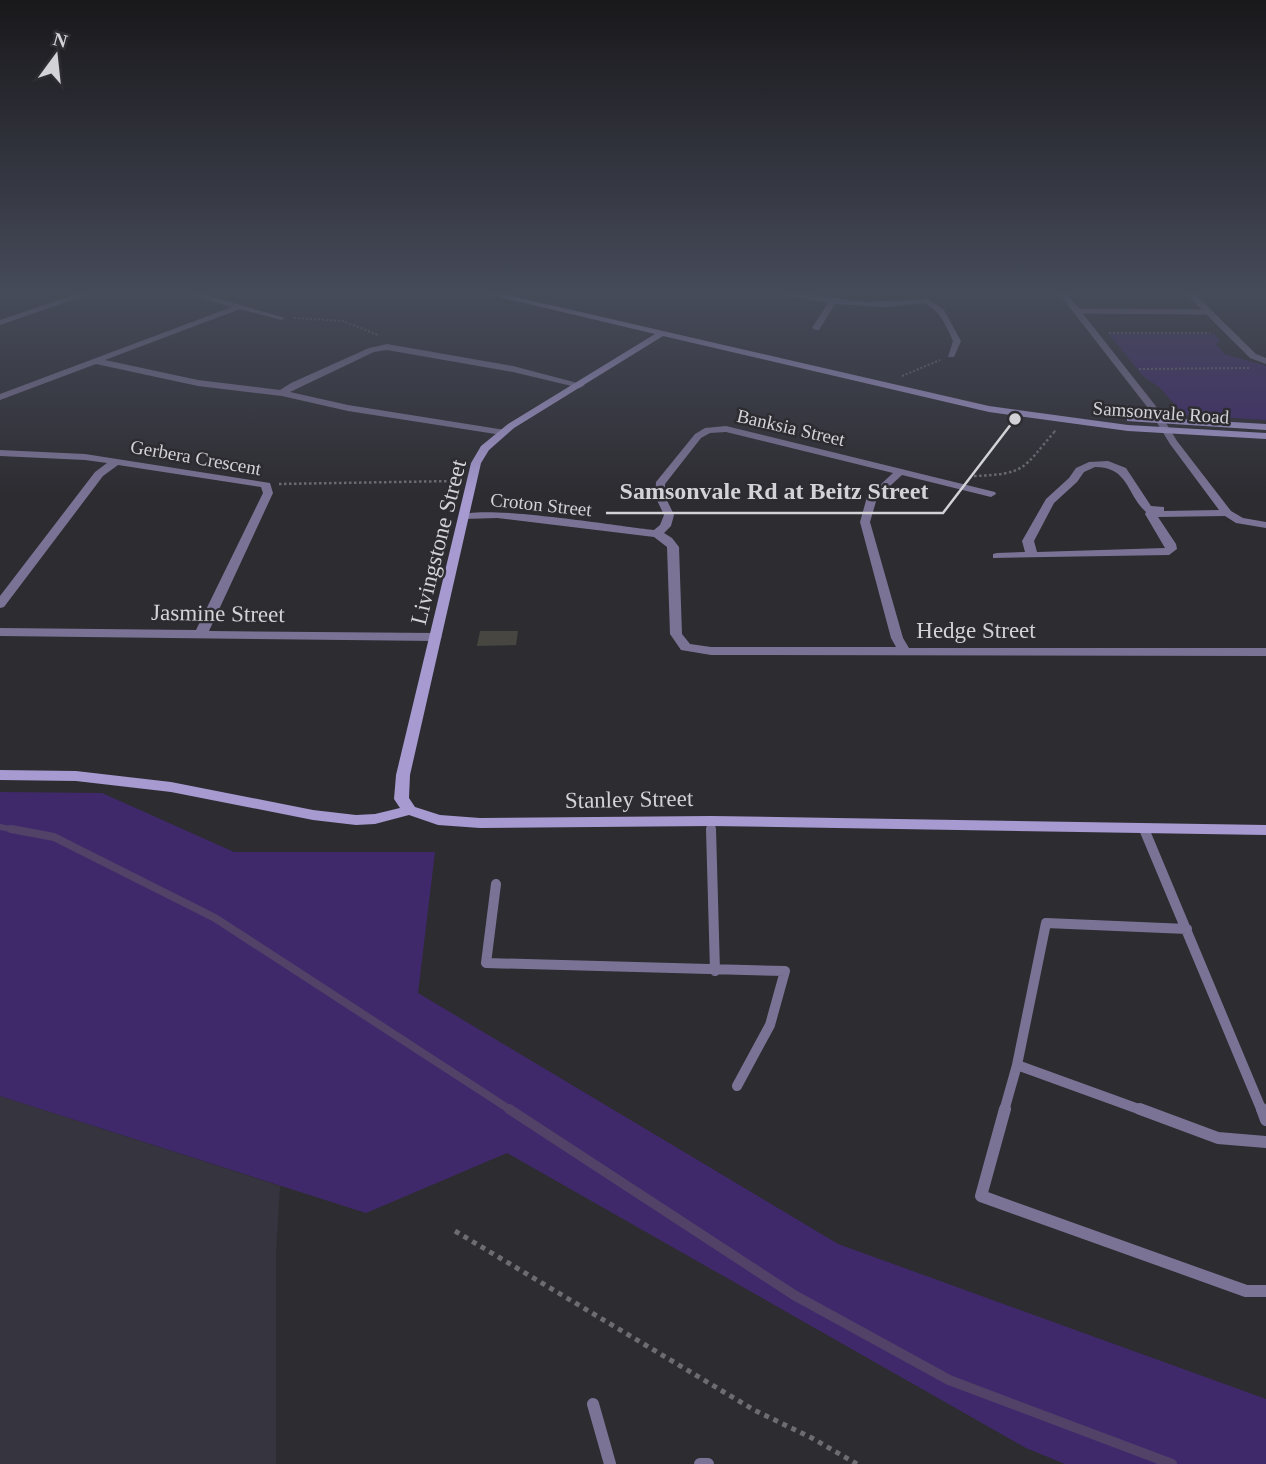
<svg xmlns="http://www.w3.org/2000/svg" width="1266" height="1464" font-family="'Times New Roman',serif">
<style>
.built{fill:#36343f}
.green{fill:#40296b}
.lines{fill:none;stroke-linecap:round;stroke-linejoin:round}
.stream-far2{stroke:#524268;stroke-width:6}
.stream-far1{stroke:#524268;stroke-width:8}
.stream{stroke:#524268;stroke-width:10}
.building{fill:#484641}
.path-far2{stroke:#6d6c71;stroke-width:2;stroke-dasharray:2 2;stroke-linecap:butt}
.path-far1{stroke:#6d6c71;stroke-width:2.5;stroke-dasharray:2.5 2.5;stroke-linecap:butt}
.path{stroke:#6d6c71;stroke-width:5;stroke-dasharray:5 5;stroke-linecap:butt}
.lane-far3{stroke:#7b7395;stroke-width:5}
.lane-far2{stroke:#7b7395;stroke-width:8}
.lane-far1{stroke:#7b7395;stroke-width:10}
.lane{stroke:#7b7395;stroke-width:12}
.street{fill:#7b7395;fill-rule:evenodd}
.secondary{fill:#a79ad0;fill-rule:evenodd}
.labels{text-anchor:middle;stroke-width:5;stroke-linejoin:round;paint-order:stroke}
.far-street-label{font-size:19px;fill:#d3d2d6;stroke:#2d2c31}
.street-label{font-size:23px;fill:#d3d2d6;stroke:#2d2c31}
.leader{fill:none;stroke:#d3d2d6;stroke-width:2.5}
.callout-dot{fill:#d3d2d6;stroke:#2d2c31;stroke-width:2.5}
.callout-label{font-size:24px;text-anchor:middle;font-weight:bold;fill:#d3d2d6;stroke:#2d2c31;stroke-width:5;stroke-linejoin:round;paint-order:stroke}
</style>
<rect width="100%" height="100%" fill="#2d2c31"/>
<path class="built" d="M0 1096 280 1186 276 1252V1464H0Z"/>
<path class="green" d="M1108 333 1214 334 1221 341 1216 344 1224 354 1266 366V420L1184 415 1160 388 1143 376Z
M0 792 102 793 234 852H435L418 993 838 1244 1266 1399V1464H1065L1026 1448 507 1153 366 1213 0 1096Z"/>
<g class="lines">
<path class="stream-far2" d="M0 827 21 831"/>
<path class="stream-far1" d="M11 829 54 837 215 918 512 1111"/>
<path class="stream" d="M509 1109 794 1295 949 1380 1172 1464"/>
</g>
<path class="building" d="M480 631H518L516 645 477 646Z"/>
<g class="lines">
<path class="path-far2" d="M294 318 343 321 378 335
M1109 333H1210
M1139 369 1250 368
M902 376 940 360
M1054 432 1056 430"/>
<path class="path-far1" d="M974 476C1027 474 1022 469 1056 430
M279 484 454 481"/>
<path class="path" d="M455 1231 754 1410 812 1438 857 1464"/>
<path class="lane-far3" d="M1077 311 1208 312"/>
<path class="lane-far2" d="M711 821V831
M1144 828 1145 831"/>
<path class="lane-far1" d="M711 829 715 971
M1144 829 1262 1111
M496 884 486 963 785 971 770 1025 737 1086
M1017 1065 1144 1111
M1004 1111 1017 1065 1046 923 1187 929"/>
<path class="lane" d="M1005 1109 981 1196 1246 1291H1266
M1140 1109 1218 1138 1266 1142
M1262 1109 1266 1120
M593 1404 610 1464
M700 1464H708"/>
<path class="street" d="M85 291H98L0 325V320Z
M178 291H192L285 318 281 320 240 309 105 360 198 380 280 390 291 383 369 348 387 344 513 366 585 385 580 388 513 372 387 350 374 352 290 392 348 405 505 430V434L502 435 348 411 282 396 198 386 96 364 0 400V394L232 307Z
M764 291H783L866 302 928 299 944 310 961 341 954 357H948L953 341C946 325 940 311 924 303L886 307 835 304 819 330H816L812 328 828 303Z
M1057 291H1065L1155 405 1177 441 1231 511 1243 518 1266 522V528L1236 523 1225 516 1158 517 1176 544 1177 549 1169 555 993 558V554L997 553 1025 552 1022 541 1046 499 1069 478 1076 468 1089 462 1108 461 1126 468 1151 506 1164 507V511L1219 510 1170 444 1148 408ZM1095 467C1129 467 1126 494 1146 512L1145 514 1165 548 1037 552 1034 541 1054 503 1077 482 1084 472Z
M1183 291H1192L1256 354 1266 358V364L1250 358Z
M726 426 995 492 996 494 991 497 902 475 877 498 870 522 903 638 909 648H1266V656L711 655 681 650 670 634 667 547 654 537 497 518 464 519 459 516C478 503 623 527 654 530L660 525 664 515 655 496 656 482 695 434 705 428ZM726 432 893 473 867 497 860 522 891 638 896 647H711L690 644 682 634 679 547 672 538 664 533 671 526 674 515 665 496V484L701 438 710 433Z
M0 450 85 454 270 483 273 493 209 631 436 633 442 637 436 641 0 636V628L196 630 263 493 261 487 118 465 103 476 4 607 0 608V596L95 472 107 463 85 460 0 456Z"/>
<path class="secondary" d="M474 291H489L989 406 1128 425 1266 433V439L1128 431 989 412 663 336 514 428 489 450 481 463 410 775 409 798 415 807 440 815 480 818 711 816 1266 825V835L711 826 480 828 438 825 409 815 375 824 356 825 313 820 171 792 76 781 0 780V770L76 771 171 782 313 810 356 815 375 814 400 808 394 799 396 775 471 463 481 446 508 424 655 334Z
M1130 416 1266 424V430L1127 421V417Z"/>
</g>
<linearGradient id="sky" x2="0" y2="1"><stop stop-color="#19181b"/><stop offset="0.59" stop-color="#464b5a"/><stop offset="1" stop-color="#464b5a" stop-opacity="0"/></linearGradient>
<rect width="1266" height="496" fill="url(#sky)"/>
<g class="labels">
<g class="far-street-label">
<text transform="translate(1161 412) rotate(4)" y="7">Samsonvale Road</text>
<text transform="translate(791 427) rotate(13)" y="7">Banksia Street</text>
<text transform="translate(196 457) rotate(10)" y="7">Gerbera Crescent</text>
<text transform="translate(541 504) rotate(6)" y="7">Croton Street</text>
</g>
<g class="street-label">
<text transform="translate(438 542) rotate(-76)" y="8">Livingstone Street</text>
<text transform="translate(218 613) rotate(1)" y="8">Jasmine Street</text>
<text x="976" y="638">Hedge Street</text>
<text transform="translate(629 799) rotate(-1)" y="8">Stanley Street</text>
</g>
</g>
<path class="leader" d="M1015 419L943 513H606"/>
<circle class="callout-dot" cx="1015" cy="419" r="7"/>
<g class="callout-label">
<text x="774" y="499">Samsonvale Rd at Beitz Street</text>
</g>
<g transform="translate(56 56) rotate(15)" stroke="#2d2c31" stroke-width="5" paint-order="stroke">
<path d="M0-5L12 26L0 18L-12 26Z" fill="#d3d2d6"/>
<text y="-10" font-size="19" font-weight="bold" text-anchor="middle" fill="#d3d2d6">N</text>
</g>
</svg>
